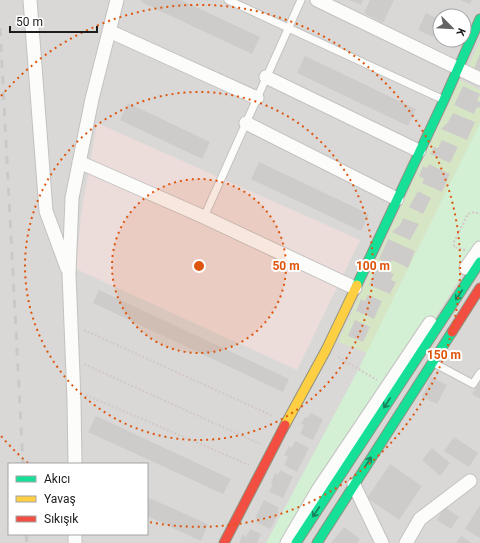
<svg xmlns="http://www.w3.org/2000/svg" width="480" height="543" font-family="Roboto,sans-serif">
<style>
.residential{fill:#d9d8d6;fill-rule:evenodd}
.commercial{fill:#ecdddb}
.grass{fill:#d6e6c5}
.park{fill:#d3efd4}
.building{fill:#ceccca}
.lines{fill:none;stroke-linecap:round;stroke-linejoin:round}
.lane-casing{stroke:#c3c2c1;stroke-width:9}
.street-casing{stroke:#c3c2c1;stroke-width:15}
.fast-casing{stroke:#90927f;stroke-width:11}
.slow-casing{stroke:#90927f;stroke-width:11}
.jam-casing{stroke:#90927f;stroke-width:11}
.path{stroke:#d4c8c6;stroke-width:2;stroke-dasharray:2 2;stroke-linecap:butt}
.lane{stroke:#fcfcfb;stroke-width:7}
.street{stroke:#fcfcfb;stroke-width:13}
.fast{stroke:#16e098;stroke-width:9}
.slow{stroke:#ffcf43;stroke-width:9}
.jam{stroke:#f24e42;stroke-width:9}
.rail{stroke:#c9c9c8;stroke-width:3;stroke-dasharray:8 8;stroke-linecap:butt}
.oneway{stroke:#197e5a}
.ring{fill:none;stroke:#de560d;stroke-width:2;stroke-dasharray:2 4}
.centre{fill:#de560d;stroke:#fff;stroke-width:2}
.ring-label{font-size:12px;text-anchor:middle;font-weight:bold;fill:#de560d;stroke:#fff;stroke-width:4;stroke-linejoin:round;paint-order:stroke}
</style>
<rect width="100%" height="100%" fill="#eae8e5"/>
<path class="residential" d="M0 0H480V543H0ZM440 16H464V40H440ZM9 464H147V534H9Z"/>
<path class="commercial" d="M97 123 360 240 297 370 76 269 81 215Z"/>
<path class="grass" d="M480 41V73L468 67Z
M460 80 480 90V123L367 353 338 342Z"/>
<path class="park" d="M480 123V248L290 543H266L358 370Z"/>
<path class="building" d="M142 0H181L260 37 252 54 141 2Z
M349 0H363L361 5Z
M370 0H394L383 23 364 13Z
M460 0H472L470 4Z
M426 13 440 20 433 37 418 30Z
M440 27V40H452L449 45 435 38Z
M480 54V71L474 68Z
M305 56 416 109 408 126 297 73Z
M463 86 480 94 477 100 480 102V108L477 107 474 114 454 105Z
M128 103 210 142 202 159 120 120Z
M453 113 475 122 467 140 441 129 448 122Z
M442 140 458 147 450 163 430 154 434 147 438 148Z
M259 162 369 214 361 231 251 179Z
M429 164 450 174 442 192 422 183 424 179 419 176 423 166 427 168Z
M418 191 431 198 423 214 409 207Z
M403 218 419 224 410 240 392 232 400 225Z
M388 239 415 251 408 268 392 260 390 264 379 259Z
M377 266 394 274 391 280 396 282 390 294 369 285Z
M99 290 289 379 283 392 93 303Z
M368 295 382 301 374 319 356 311 361 299 365 301Z
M355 320 370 327 363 342 348 336Z
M431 377 447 385 437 404 422 397Z
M480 382V399L472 394Z
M311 413 323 419 313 440 300 434 304 425 301 424 305 417 308 418Z
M96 416 231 479 223 494 88 432Z
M454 437 478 453 469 467 444 451Z
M295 441 309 448 297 472 284 465 288 457 284 455 289 446 292 448Z
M432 448 450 463 440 476 422 460Z
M390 464 422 486 399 520 367 498Z
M280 470 293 477 283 498 269 492 273 484 271 483 275 473 278 475Z
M147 497 208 524 201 541 147 516Z
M264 500 279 508 277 511 279 512 270 529 256 522 257 519 255 518Z
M480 505V538L465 529Z
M445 507 459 517 451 529 437 520Z
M344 527 360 539 357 543H331Z
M250 529 261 534 257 543H239L243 534 246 537Z
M461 536 472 543H456Z"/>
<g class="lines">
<defs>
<path id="lane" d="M228 0 444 100
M204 217 301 0
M432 362 473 384 480 373"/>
<path id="street" d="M30 0 46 211 67 268
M317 0 480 79
M109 31 257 98
M266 77 419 151
M246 123 397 199
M79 162 204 217 355 288
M466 268 480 248
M75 464 74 400 69 274 72 198 92 99 117 0
M354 485 382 543
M75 534V543
M287 543 318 490 430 323
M406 543 420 519 470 481"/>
<path id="fast" d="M357 285 444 100 480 19
M296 543 480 262
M317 543 452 332"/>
<path id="slow" d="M285 425 326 350 357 285"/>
<path id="jam" d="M452 332 480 288
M224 543 285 425"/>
</defs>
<use href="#lane" class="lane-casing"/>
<use href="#street" class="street-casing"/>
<use href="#fast" class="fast-casing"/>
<use href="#slow" class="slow-casing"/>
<use href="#jam" class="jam-casing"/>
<path class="path" d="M465 250 454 247V242L468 214 474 212 480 214
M84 330 273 416
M338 357 377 380
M84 364 260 444
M86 395 249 465"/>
<use href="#lane" class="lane"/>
<use href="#street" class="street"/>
<use href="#fast" class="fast"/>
<use href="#slow" class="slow"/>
<use href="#jam" class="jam"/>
<path class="rail" d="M0 28 23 464
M26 534 27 543"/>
</g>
<defs><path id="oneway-shaft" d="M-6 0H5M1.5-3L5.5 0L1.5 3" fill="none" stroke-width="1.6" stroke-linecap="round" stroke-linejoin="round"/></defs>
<g class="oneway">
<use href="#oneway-shaft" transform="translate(459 295) rotate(123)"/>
<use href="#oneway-shaft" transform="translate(387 403) rotate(123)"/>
<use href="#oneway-shaft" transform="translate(368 462) rotate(-58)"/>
<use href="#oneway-shaft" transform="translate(316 512) rotate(123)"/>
</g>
<circle cx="199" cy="266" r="87" fill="#de560d" fill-opacity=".12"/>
<g class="ring">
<circle cx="199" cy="266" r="87"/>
<circle cx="199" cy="266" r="174"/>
<path d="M28 463A261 261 0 0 1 1 436M1 96A261 261 0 1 1 149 522"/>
</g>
<circle cx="199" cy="266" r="6" class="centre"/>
<g class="ring-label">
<text x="286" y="270">50 m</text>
<text x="373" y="270">100 m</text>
<text x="444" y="359">150 m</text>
</g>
<rect x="8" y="463" width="140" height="72" fill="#ffffff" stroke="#a4a4a4"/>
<rect x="16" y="476" width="20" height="6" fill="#16e098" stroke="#a4a4a4"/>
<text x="44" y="483" font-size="12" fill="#1c1c1c">Akıcı</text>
<rect x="16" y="496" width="20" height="6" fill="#ffcf43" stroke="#a4a4a4"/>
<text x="44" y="503" font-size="12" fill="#1c1c1c">Yavaş</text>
<rect x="16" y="516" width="20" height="6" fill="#f24e42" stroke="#a4a4a4"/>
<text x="44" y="523" font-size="12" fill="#1c1c1c">Sıkışık</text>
<g transform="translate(452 28) rotate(114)"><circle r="19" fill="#ffffff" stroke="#a4a4a4"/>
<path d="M0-3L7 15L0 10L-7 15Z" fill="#646362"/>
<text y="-6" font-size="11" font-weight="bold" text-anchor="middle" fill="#1c1c1c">K</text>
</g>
<path d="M10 26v6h87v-6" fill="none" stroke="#1c1c1c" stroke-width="2"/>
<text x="16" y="26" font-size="12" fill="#1c1c1c" stroke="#ffffff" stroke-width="3" paint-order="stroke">50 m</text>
</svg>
